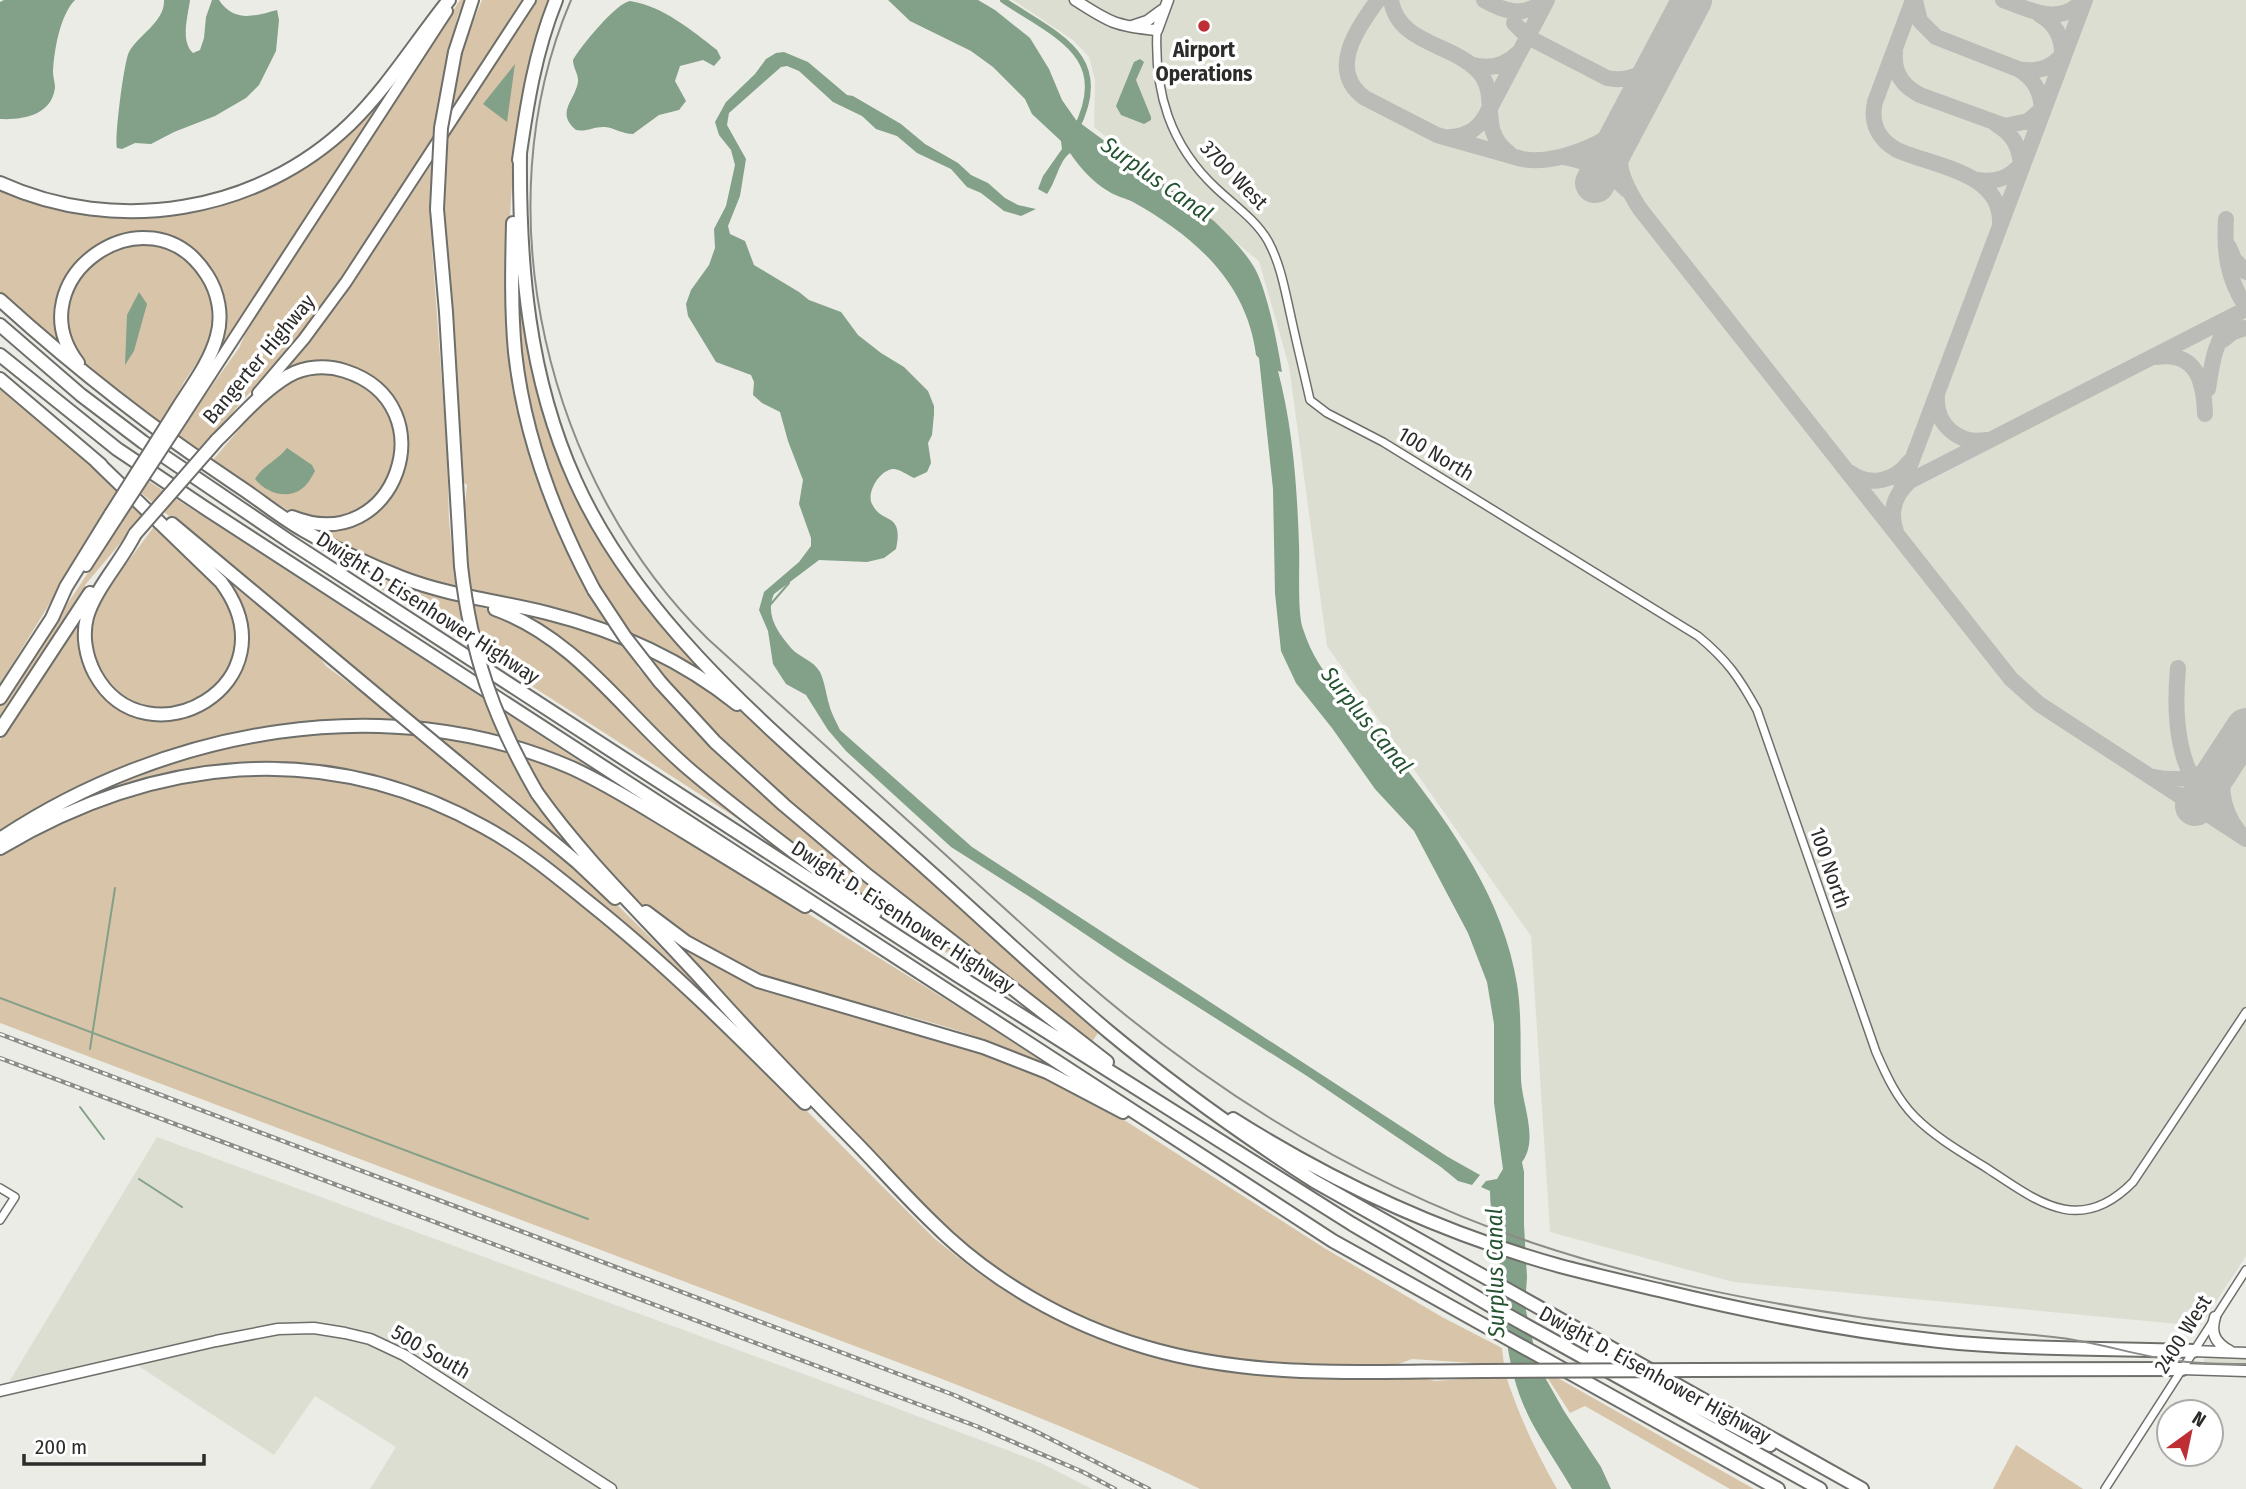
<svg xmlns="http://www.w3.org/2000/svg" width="2246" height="1489" font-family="'Fira Sans Condensed',sans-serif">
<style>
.built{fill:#dcded2}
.green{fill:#d8c5a9}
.water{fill:#83a088}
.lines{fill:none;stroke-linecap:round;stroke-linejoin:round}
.stream{stroke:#83a088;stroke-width:2}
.canal{stroke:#83a088;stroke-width:6}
.taxiway{stroke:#bbbcb7;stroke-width:16}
.runway{stroke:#bbbcb7;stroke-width:40}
.street-casing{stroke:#6e6e6a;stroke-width:10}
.secondary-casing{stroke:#6e6e6a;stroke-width:13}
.primary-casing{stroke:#6e6e6a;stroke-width:14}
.highway-casing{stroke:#6e6e6a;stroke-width:16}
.street{stroke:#fff;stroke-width:7}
.secondary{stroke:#fff;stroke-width:10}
.primary{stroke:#fff;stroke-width:10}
.highway{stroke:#fff;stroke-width:12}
.tram{stroke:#8b8c88;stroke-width:2}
.rail-casing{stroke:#8b8c88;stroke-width:4.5}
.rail{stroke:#fff;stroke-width:2;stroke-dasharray:5;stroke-linecap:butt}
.primary-bridge-casing{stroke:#6e6e6a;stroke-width:14;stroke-linecap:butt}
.highway-bridge-casing{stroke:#6e6e6a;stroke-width:16;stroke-linecap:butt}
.primary-bridge{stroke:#fff;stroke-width:10}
.highway-bridge{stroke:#fff;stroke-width:12}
.poi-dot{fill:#be2e35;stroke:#fff;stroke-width:2.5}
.labels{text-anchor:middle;stroke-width:7;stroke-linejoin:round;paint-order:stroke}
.poi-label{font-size:21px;font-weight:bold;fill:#2c2d2b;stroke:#fff}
.street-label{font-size:21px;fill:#2c2d2b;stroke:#fff}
.water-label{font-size:23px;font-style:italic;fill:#255331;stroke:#fff}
</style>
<rect width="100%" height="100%" fill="#ebece6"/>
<path class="built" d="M1013 0H2246V1256L2200 1326 1733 1282 1550 1232 1531 936 1327 646 1289 366 1259 261 1094 127 1095 80 1089 57 1073 40Z
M157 1137 888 1405 1041 1463 1092 1489H370L396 1447 315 1396 274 1455 134 1363 9 1382Z
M2205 1357 2246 1359V1367L2202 1366Z"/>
<path class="green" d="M460 0H465L458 15 442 81 432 142 352 265 306 328 198 452 176 436 239 348 251 321Z
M482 0H522L448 116 464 44Z
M537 0H551L532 53 515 138 507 263 523 417 615 630 468 593 464 513 467 485 460 480 444 229V143Z
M382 94 385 96 219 350 216 349 220 296 168 239 92 250 71 273 63 344 60 346 0 292V187L121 215 268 184Z
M431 165 432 248 447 451 449 520 456 590 379 564 305 526C321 529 332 527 347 523 424 503 427 391 351 368 337 363 303 370 288 372L286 370 341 301Z
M156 243 181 254 201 273 214 298 215 324 209 345 184 382 161 426 100 380 78 359 70 341 67 309 77 277 114 247Z
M518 278 527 344 544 408 630 584 670 634 709 675 708 678 630 637 584 563 542 461 520 359Z
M325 371 364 383 385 403 397 430 390 481 361 511 330 521 297 516 211 462 266 398 292 378Z
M0 388 120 490 0 684Z
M147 480 633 796 573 765 419 724 353 665 333 652 140 492Z
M134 503 145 514 85 585 87 589 0 722V706Z
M156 524 222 588 238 634 232 666 214 691 183 709H146L114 693 92 658 90 630 95 611 105 592Z
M224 574 316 652 326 666 403 723 360 721 294 725 164 756 0 835V740L83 613C85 629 87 670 94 682 105 700 120 702 139 707 152 709 173 718 186 716 218 709 246 673 247 641 249 618 237 595 222 578Z
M389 577 412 587 490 610 553 641 780 846 381 589Z
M512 609C589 624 662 653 726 699 785 742 836 795 889 844 958 907 1027 971 1098 1033L1091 1043C993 971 898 898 806 819 750 770 695 719 648 661L637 667 712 745 770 796 907 912 988 975 985 978C916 933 850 886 784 837 754 815 723 793 695 769 633 716 589 642 510 610Z
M319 730 415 733 598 886 661 948 766 1057 541 860 402 787 221 767 49 818 68 804 114 782 220 748Z
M431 733 504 749 541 810 573 850 571 853Z
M521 755 574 774 627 801 966 1012 1057 1071C1017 1052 976 1035 933 1023 882 1008 829 999 779 982 710 958 634 907 587 851 562 822 540 789 521 755Z
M267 772 342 779 454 814 513 849 631 942 734 1038 935 1239 974 1270 1020 1301 1057 1320 1105 1341 1164 1359 1226 1372 1284 1377 1413 1376 1435 1381 1506 1376C1519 1416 1536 1452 1557 1489H1200C1114 1447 1026 1412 937 1377L0 1023V852L53 824 152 785Z
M658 928 715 965 787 997 915 1028 1026 1068 1107 1109 1326 1249 1442 1317 1502 1348 1504 1365 1412 1359 1396 1365C1338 1365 1278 1370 1221 1360 1104 1339 1023 1295 934 1218Z
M1547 1377H1556L1754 1489H1730L1585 1406 1570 1413Z
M2016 1445 2083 1489H1993Z"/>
<path class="water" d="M4 0H75C60 15 54 51 53 72 53 77 55 82 55 88 51 116 22 120 0 119V2Z
M164 0H190C188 16 180 41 193 53L200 50 204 38 206 17 212 0H219C234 23 255 16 277 10L279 20 276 51 259 85 246 98 215 116 174 132 151 144 135 143 122 149 117 148C114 140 124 61 129 52 138 35 165 22 164 0Z
M888 0H978L995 10 1030 38 1049 69 1062 100 1076 120 1214 221C1228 235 1244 250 1254 267 1267 289 1278 346 1282 372L1278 371C1293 428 1297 486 1299 545 1300 564 1297 613 1303 629 1320 681 1350 696 1380 735 1438 809 1502 889 1517 984 1522 1015 1520 1048 1521 1080 1522 1104 1539 1140 1522 1162L1524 1172V1225L1527 1277 1525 1306 1538 1365 1564 1411 1601 1467 1611 1489H1572C1559 1466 1543 1444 1531 1421 1507 1375 1504 1325 1501 1275 1499 1247 1490 1219 1490 1191L1481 1187 1486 1181 1497 1179 1503 1169 1494 1103V1024L1487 982 1468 933 1414 831 1375 789 1332 728 1296 683 1281 651 1275 593 1273 489 1259 358 1256 355C1247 282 1194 236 1133 202 1125 198 1115 196 1108 191 1093 182 1080 168 1070 153 1059 161 1056 182 1047 194L1038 189 1043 176 1062 149 1061 141 1032 114 1025 99 993 67 971 51 910 21Z
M630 1C663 6 691 30 717 50L721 58 714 66 703 60 680 66 675 81 686 101 679 110 659 115 633 134C622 134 615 128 605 127 595 126 587 132 576 130 555 112 575 101 578 82 579 75 573 68 573 60 581 46 615 4 630 1Z
M784 52 808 62 847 95 853 96 901 124 925 144 958 163 971 175 988 183 1005 198 1018 205 1036 209 1021 216 1004 211 981 193 967 187 951 169 917 153 897 136 876 129 862 116 833 102 799 71 787 66 781 67 729 113 727 125 746 159 740 196 728 226 730 234 745 241 754 265 799 292 809 300 841 312 858 335 881 353 904 367 928 391 934 406V414L932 435 928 443 931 463 927 472 914 478C907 475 900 469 893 469 880 470 866 492 872 504 882 525 904 511 896 549L884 558 867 562 819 560 774 594C765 614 777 632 791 648 800 658 813 660 820 672 825 683 826 694 829 704 831 713 836 721 840 730L972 847 1448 1157 1480 1175 1472 1185 1458 1181 1441 1167 1307 1076 1125 961 1030 897 951 847 846 751 828 730 806 695 786 684 773 664 768 631 759 610 764 592 799 562 811 546V538L799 504 803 480 788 441 780 412 762 403 753 395 754 382 751 375 716 362 688 316 686 304 691 290 709 265 715 248 714 229 726 206 735 165 731 150 719 135 715 122 726 102 755 74 766 59 776 53Z
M1140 59 1144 62 1136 80 1151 117V120L1144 124 1121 115 1116 106 1134 62Z
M515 64 507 122 483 104Z
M139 292 147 304 134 351 125 365 127 315Z
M287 448 312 465 315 471C312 476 309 482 305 486 290 501 267 494 255 479 263 465 277 461 287 448Z"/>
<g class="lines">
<path class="stream" d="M770 605 789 583
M0 998 588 1219
M90 1049 115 888
M80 1107 104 1139
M139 1179 182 1207"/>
<path class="canal" d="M1003 0C1055 35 1114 55 1076 129"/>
<path class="taxiway" d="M1378 0C1357 28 1327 71 1365 98L1437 135 1522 159C1552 165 1607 146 1625 121
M1391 0C1398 44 1451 43 1477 70 1502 94 1476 129 1509 153
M1484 0C1505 12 1524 18 1545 0
M1913 0 1875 102C1870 123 1879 140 1897 150 1932 166 2001 172 2000 222
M1915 0 1920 21 1936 37 2018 69C2034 78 2041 91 2042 110
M2003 0C2030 10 2060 27 2083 0
M2040 15C2056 24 2063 38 2062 57
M1514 23 1528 37 1607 78C1631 83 1648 72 1662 55
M1895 52C1893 72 1902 86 1920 95L2005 126 2028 121 2042 109
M1470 64C1488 70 1504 67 1518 53
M2018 69C2037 73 2053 68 2064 52
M1635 107C1616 153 1612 165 1640 209L2011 679 2039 704 2246 839
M1489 110 1547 0
M1996 124C2013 134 2020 147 2021 166
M1450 137C1469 136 1481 127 1489 109
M1564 157C1586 160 1611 174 1627 190
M1977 180C1996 183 2010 178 2022 163
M2226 219C2224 252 2227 278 2246 307
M2229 247 2234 259 2246 272
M2223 340 2233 332 2246 328
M2156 357C2197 351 2204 382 2205 414
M2208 389C2212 362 2215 338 2235 318
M1937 396C1935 425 1959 445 1987 440
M1849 472C1869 487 1894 482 1909 462
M1900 492 2085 0
M1896 532C1889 512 1894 495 1910 481L2246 309
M2178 668C2173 722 2178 770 2214 812
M2230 755C2217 781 2221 809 2239 832
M2154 777C2197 786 2218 766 2242 734"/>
<path class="runway" d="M1595 183 1692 0
M2195 806 2246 728"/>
<defs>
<path id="street" d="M1157 30C1154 92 1170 145 1216 188 1234 205 1256 220 1268 241 1281 265 1285 291 1291 317 1297 345 1304 373 1310 400L1327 413 1383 442 1698 636C1727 660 1739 677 1757 710L1876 1052C1886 1075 1897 1099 1915 1117 1935 1137 1961 1152 1985 1167 2037 1201 2079 1237 2133 1182L2246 1012
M0 1188 15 1197 0 1220
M2105 1489 2246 1270"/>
<path id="secondary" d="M1075 0C1109 22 1115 26 1157 30L1168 0
M1132 26 1147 21 1162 10
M2215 1317C2210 1333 2215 1343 2230 1351
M2193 1351 2246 1353
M2182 1369 2246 1371
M0 1391 216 1341 278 1329 314 1328 345 1333 370 1339 404 1355 611 1489"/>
<path id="primary" d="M258 393 304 339 346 282 530 0
M183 417 447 11
M86 566 117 518"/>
<path id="highway" d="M455 52 472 0
M520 153C519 265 528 376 575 480 642 630 790 746 910 854 977 913 1041 975 1109 1032 1174 1086 1243 1135 1314 1181L1862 1489
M519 160C527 104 535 52 556 0
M0 183C116 236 258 213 350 124 388 87 416 41 449 0
M437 209 446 312 461 566
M513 223C512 266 511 309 515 352 524 435 555 517 594 590
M0 300C75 368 153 429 237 485 260 500 280 517 303 530 335 549 369 565 403 578 450 596 499 601 547 613 615 630 682 660 737 704
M0 325 81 395 143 442 292 543 957 975 1352 1224 1493 1307 1820 1489
M0 355 117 449 205 508 1333 1241 1778 1489
M78 363C14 279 149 184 207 275 218 292 223 315 217 336 210 363 190 388 176 411
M0 379 101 465
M217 440C239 419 261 392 288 376 305 366 327 365 345 371 449 404 396 559 292 517
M96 461 221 582C297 684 146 767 95 674 86 657 82 636 87 617 95 589 121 562 135 534
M172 524 385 702
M495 609C578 639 625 715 690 770 749 820 813 866 875 913
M660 682 715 742 784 805 867 875 1107 1062
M0 698 52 618 66 587 111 514
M0 730 90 593
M456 761 577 862 615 898
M537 793C586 862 648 920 705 983 755 1039 807 1093 859 1146 884 1172 907 1198 933 1223 991 1281 1067 1324 1145 1347 1255 1380 1372 1371 1485 1371
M0 839C165 729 386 687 572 768 611 786 646 809 683 831 723 856 764 881 805 906
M0 848C154 757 323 737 484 827 521 847 554 874 587 901 665 963 735 1033 805 1103
M646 912 686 942 758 981 983 1047 1047 1072 1123 1112
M1233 1119C1334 1183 1445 1234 1560 1266 1594 1275 1629 1283 1663 1291 1754 1313 1845 1331 1939 1341 2023 1350 2108 1348 2193 1351
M1594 1353 1770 1445
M1697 1370 2182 1369"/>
</defs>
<use href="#street" class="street-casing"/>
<use href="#secondary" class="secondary-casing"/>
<use href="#primary" class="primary-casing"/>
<use href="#highway" class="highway-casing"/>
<use href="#street" class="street"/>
<use href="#secondary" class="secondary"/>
<use href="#primary" class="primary"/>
<use href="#highway" class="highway"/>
<path class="tram" d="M571 0C481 210 547 482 708 639L1079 976C1213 1093 1364 1186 1533 1243 1640 1279 1753 1301 1865 1318 1927 1327 1990 1330 2053 1337 2093 1341 2131 1354 2171 1360 2196 1364 2221 1364 2246 1364"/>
<defs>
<path id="rail" d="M0 1034 954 1395 1035 1431 1149 1489
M0 1058 976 1426 1083 1472 1115 1489"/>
</defs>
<use href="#rail" class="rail-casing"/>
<use href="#rail" class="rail"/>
<defs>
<path id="primary-bridge" d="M117 518 183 417"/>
<path id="highway-bridge" d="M437 209 441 128 455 52
M111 514 176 411
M135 534 217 440
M461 566C471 654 493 717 537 793
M594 590 625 637 660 682
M385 702 456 761
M1485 1371 1697 1370"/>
</defs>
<use href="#primary-bridge" class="primary-bridge-casing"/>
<use href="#highway-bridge" class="highway-bridge-casing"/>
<use href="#primary-bridge" class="primary-bridge"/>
<use href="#highway-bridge" class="highway-bridge"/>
</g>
<circle class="poi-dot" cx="1204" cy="26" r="7"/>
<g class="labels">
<g class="poi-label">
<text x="1204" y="57">Airport<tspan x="1204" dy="24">Operations</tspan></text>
</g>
<g class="street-label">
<text transform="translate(1234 175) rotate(46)" y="7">3700 West</text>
<text transform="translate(259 359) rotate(-50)" y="7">Bangerter Highway</text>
<text transform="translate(1436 454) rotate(31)" y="7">100 North</text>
<text transform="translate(428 608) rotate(33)" y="7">Dwight D. Eisenhower Highway</text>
<text transform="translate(1830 868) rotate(71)" y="7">100 North</text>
<text transform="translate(903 917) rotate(33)" y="7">Dwight D. Eisenhower Highway</text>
<text transform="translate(2183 1334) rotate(-58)" y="7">2400 West</text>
<text transform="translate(431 1352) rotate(30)" y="7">500 South</text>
<text transform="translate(1655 1375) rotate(29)" y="7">Dwight D. Eisenhower Highway</text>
</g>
<g class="water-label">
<text transform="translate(1157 179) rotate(35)" y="8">Surplus Canal</text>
<text transform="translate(1367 720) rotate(51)" y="8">Surplus Canal</text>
<text transform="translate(1495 1273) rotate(-91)" y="8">Surplus Canal</text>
</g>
</g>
<g transform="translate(2190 1433) rotate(33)"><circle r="33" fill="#ffffff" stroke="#ababaa" stroke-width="2"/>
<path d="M0-5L12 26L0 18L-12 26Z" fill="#be2e35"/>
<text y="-10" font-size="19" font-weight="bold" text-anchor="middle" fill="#2c2d2b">N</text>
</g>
<path d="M24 1454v10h180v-10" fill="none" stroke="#2c2d2b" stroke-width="3.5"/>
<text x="35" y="1454" font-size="21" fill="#2c2d2b" stroke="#ffffff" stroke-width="5" paint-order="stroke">200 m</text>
</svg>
